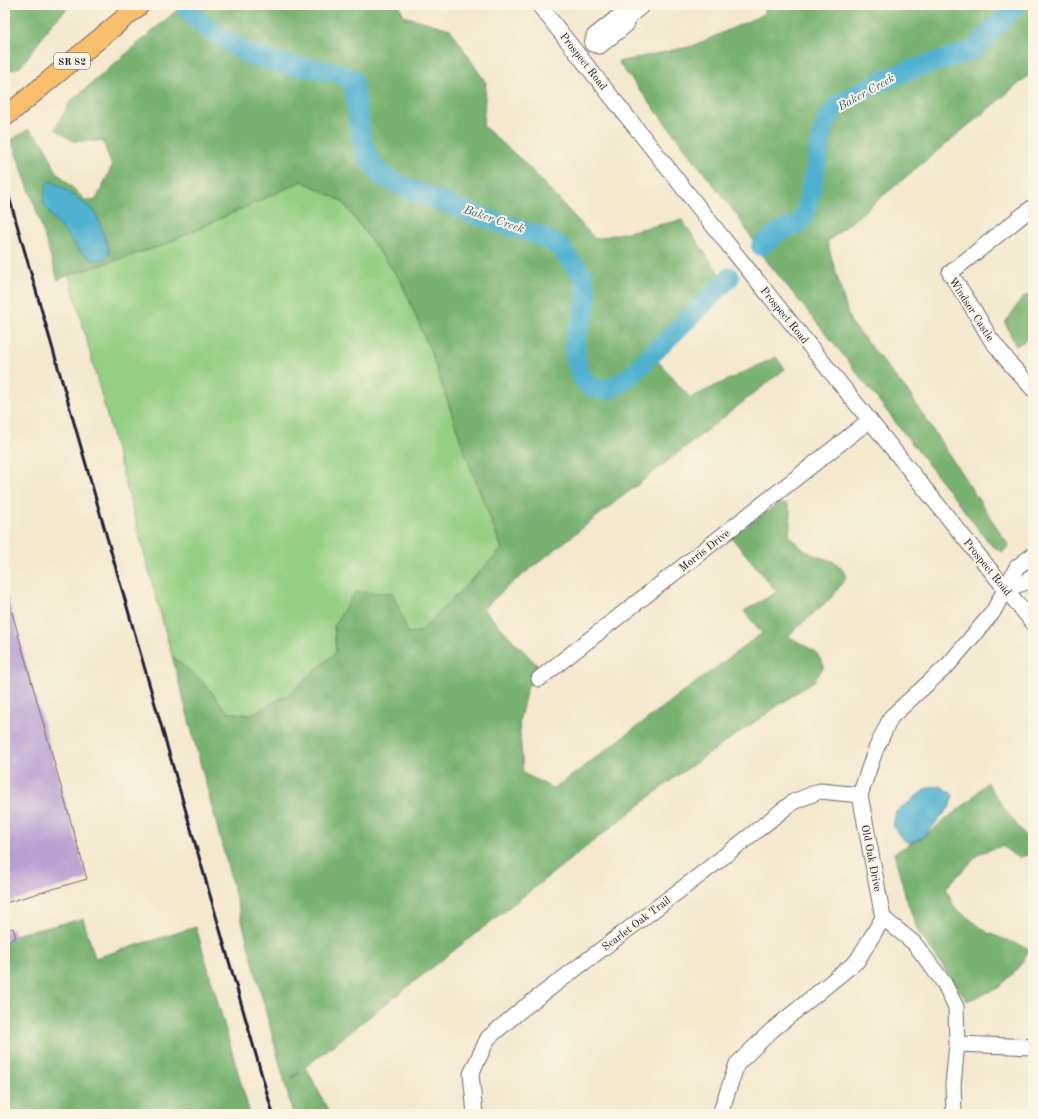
<svg xmlns="http://www.w3.org/2000/svg" width="1038" height="1119" font-family="'Old Standard TT',serif">
<style>
.green{fill:#95cf83;stroke:#5c785f}
.forest{fill:#78b271;stroke:#4d6a56}
.water{fill:#51b2d0;stroke:#3a6a86}
.lines{fill:none;stroke-linecap:round;stroke-linejoin:round}
.river{stroke:#51b2d0;stroke-width:20}
.building{fill:#baa0d2}
.minor-casing{stroke:#6c676e;stroke-width:17}
.major-casing{stroke:#6c676e;stroke-width:21}
.minor{stroke:#fff;stroke-width:15}
.major{stroke:#f9bf6c;stroke-width:19}
.rail{stroke:#22223b;stroke-width:3}
.labels{text-anchor:middle;stroke-width:4;stroke-linejoin:round;paint-order:stroke}
.shield{fill:#fcf5e5;stroke:#63616e;stroke-width:1}
.shield-label{font-size:10px;font-weight:bold;fill:#22223b}
.street-label{font-size:11px;fill:#22223b;stroke:#fcf5e5}
.water-label{font-size:12px;font-style:italic;fill:#355c77;stroke:#fcf5e5}
</style>
<rect width="100%" height="100%" fill="#fcf5e5"/>
<filter id="ink" filterUnits="userSpaceOnUse"><feTurbulence type="fractalNoise" baseFrequency=".025" numOctaves="2"/><feDisplacementMap in="SourceGraphic" scale="8" xChannelSelector="R" yChannelSelector="G"/><feConvolveMatrix kernelMatrix="1 2 1 2 8 2 1 2 1" color-interpolation-filters="sRGB"/></filter>
<filter id="wash" filterUnits="userSpaceOnUse"><feTurbulence type="fractalNoise" baseFrequency=".012" numOctaves="4" result="noise"/><feDisplacementMap in="SourceGraphic" scale="16" xChannelSelector="R" yChannelSelector="G"/><feGaussianBlur stdDeviation="0.9" result="paint"/><feColorMatrix in="noise" values="0 0 0 0 0 0 0 0 0 0 0 0 0 0 0 0 0 1.4 0 .05"/><feComposite in="paint" operator="in"/></filter>
<g filter="url(#wash)">
<rect width="100%" height="100%" fill="#f4e8ce"/>
<path class="green" d="M302 181 342 201 401 281 431 352 465 453 502 549 420 632 408 633 334 626 336 652 291 693 250 715 227 712 205 684 172 656 69 275 161 246Z"/>
<path class="forest" d="M5 5H71L50 26 28 57 20 67 5 72Z
M183 5H399L404 16 450 29 486 83 483 126 525 163 595 239 682 220 720 275 648 350 690 398 776 357 785 369 507 587 483 609 540 668 527 688 519 722 523 773 554 789 762 633 744 611 777 592 731 537 777 504H787L791 514 789 536C795 541 801 549 808 552 823 561 839 557 846 577L833 596 788 636 816 652 824 666 815 680 674 778 290 1079 307 1069 330 1114H293L172 656 205 684 227 712 250 715 291 693 336 652 334 626 355 592 393 593 408 633 420 632 502 549 465 453 431 352 401 281 342 201 302 181 161 246 69 275 58 280 34 203 11 140 29 129 44 144 56 171 85 200H96L112 166 103 141H73L55 129 70 102Z
M768 5H1033V72L827 242 850 321 910 395 1009 546 1002 552 991 545 851 365 767 261 736 214 618 62 693 46 762 15Z
M1033 294V336L1016 346 1005 323 1023 297Z
M987 782 1006 811 1032 844 1033 853 1018 858 1002 846 980 853 946 888 954 907 988 933 1030 949 1019 968 998 988 967 1001 918 931 906 898 894 853 923 837 968 802Z
M83 919 95 958 196 927 250 1114H5V1081L11 1080 5 1072V937Z"/>
<path class="water" d="M51 181 60 186 95 211 109 250V254L105 259 94 260 81 252 53 218 43 202 47 183Z
M940 786 950 792 953 796 949 808 923 837 910 843 902 839 893 826 896 812 927 788Z"/>
<g class="lines">
<path class="river" d="M185 6 206 28 250 55 284 64 339 73 353 80 361 138 368 158 383 177 409 189 468 212 537 235 559 246 584 277 587 295 583 317 575 338V358L582 377 592 388 608 390 628 378 730 277
M761 246 778 232 798 224 804 217 811 190 824 127 836 106 865 89 904 72 974 50 1016 5"/>
</g>
<g id="blocks">
<path class="building" d="M5 598H8L87 879 5 903Z
M13 928 16 938 5 942V931Z"/>
</g>
</g>
<g filter="url(#ink)">
<use href="#blocks" fill-opacity="0" stroke="#6c676e" stroke-width="1"/>
<g class="lines">
<defs>
<path id="minor" d="M539 5 726 242 1033 623
M619 16H629L626 25 600 46 592 44 594 36Z
M629 16 643 5
M1033 207 950 273 972 307 990 338 1012 366 1033 389
M1005 589 1024 583 1033 575
M539 679 870 420
M883 918 914 943 944 983 956 1007 957 1044 953 1085 954 1114
M957 1044 1033 1047
M475 1114 471 1074 488 1038 521 1010 704 872 793 802 820 791 860 795
M720 1114 737 1064 771 1031 857 961 883 918 860 795 875 751 891 717 949 664 993 612 1017 567 1033 555"/>
<path id="major" d="M5 117 140 5"/>
</defs>
<use href="#minor" class="minor-casing"/>
<use href="#major" class="major-casing"/>
<use href="#minor" class="minor"/>
<use href="#major" class="major"/>
<path class="rail" d="M5 183 273 1114"/>
</g>
</g>
<g class="labels">
<rect class="shield" x="54" y="53" width="36" height="16" rx="3"/>
<g class="shield-label">
<text x="72" y="65">SR 82</text>
</g>
<g class="street-label">
<text transform="translate(584 61) rotate(52)" y="4">Prospect Road</text>
<text transform="translate(972 309) rotate(57)" y="4">Windsor Castle</text>
<text transform="translate(785 315) rotate(51)" y="4">Prospect Road</text>
<text transform="translate(704 550) rotate(-38)" y="4">Morris Drive</text>
<text transform="translate(988 567) rotate(51)" y="4">Prospect Road</text>
<text transform="translate(872 858) rotate(79)" y="4">Old Oak Drive</text>
<text transform="translate(636 923) rotate(-37)" y="4">Scarlet Oak Trail</text>
</g>
<g class="water-label">
<text transform="translate(866 92) rotate(-29)" y="4">Baker Creek</text>
<text transform="translate(494 219) rotate(19)" y="4">Baker Creek</text>
</g>
</g>
<rect width="1038" height="1119" fill="none" stroke="#fcf5e5" stroke-width="20"/>
</svg>
